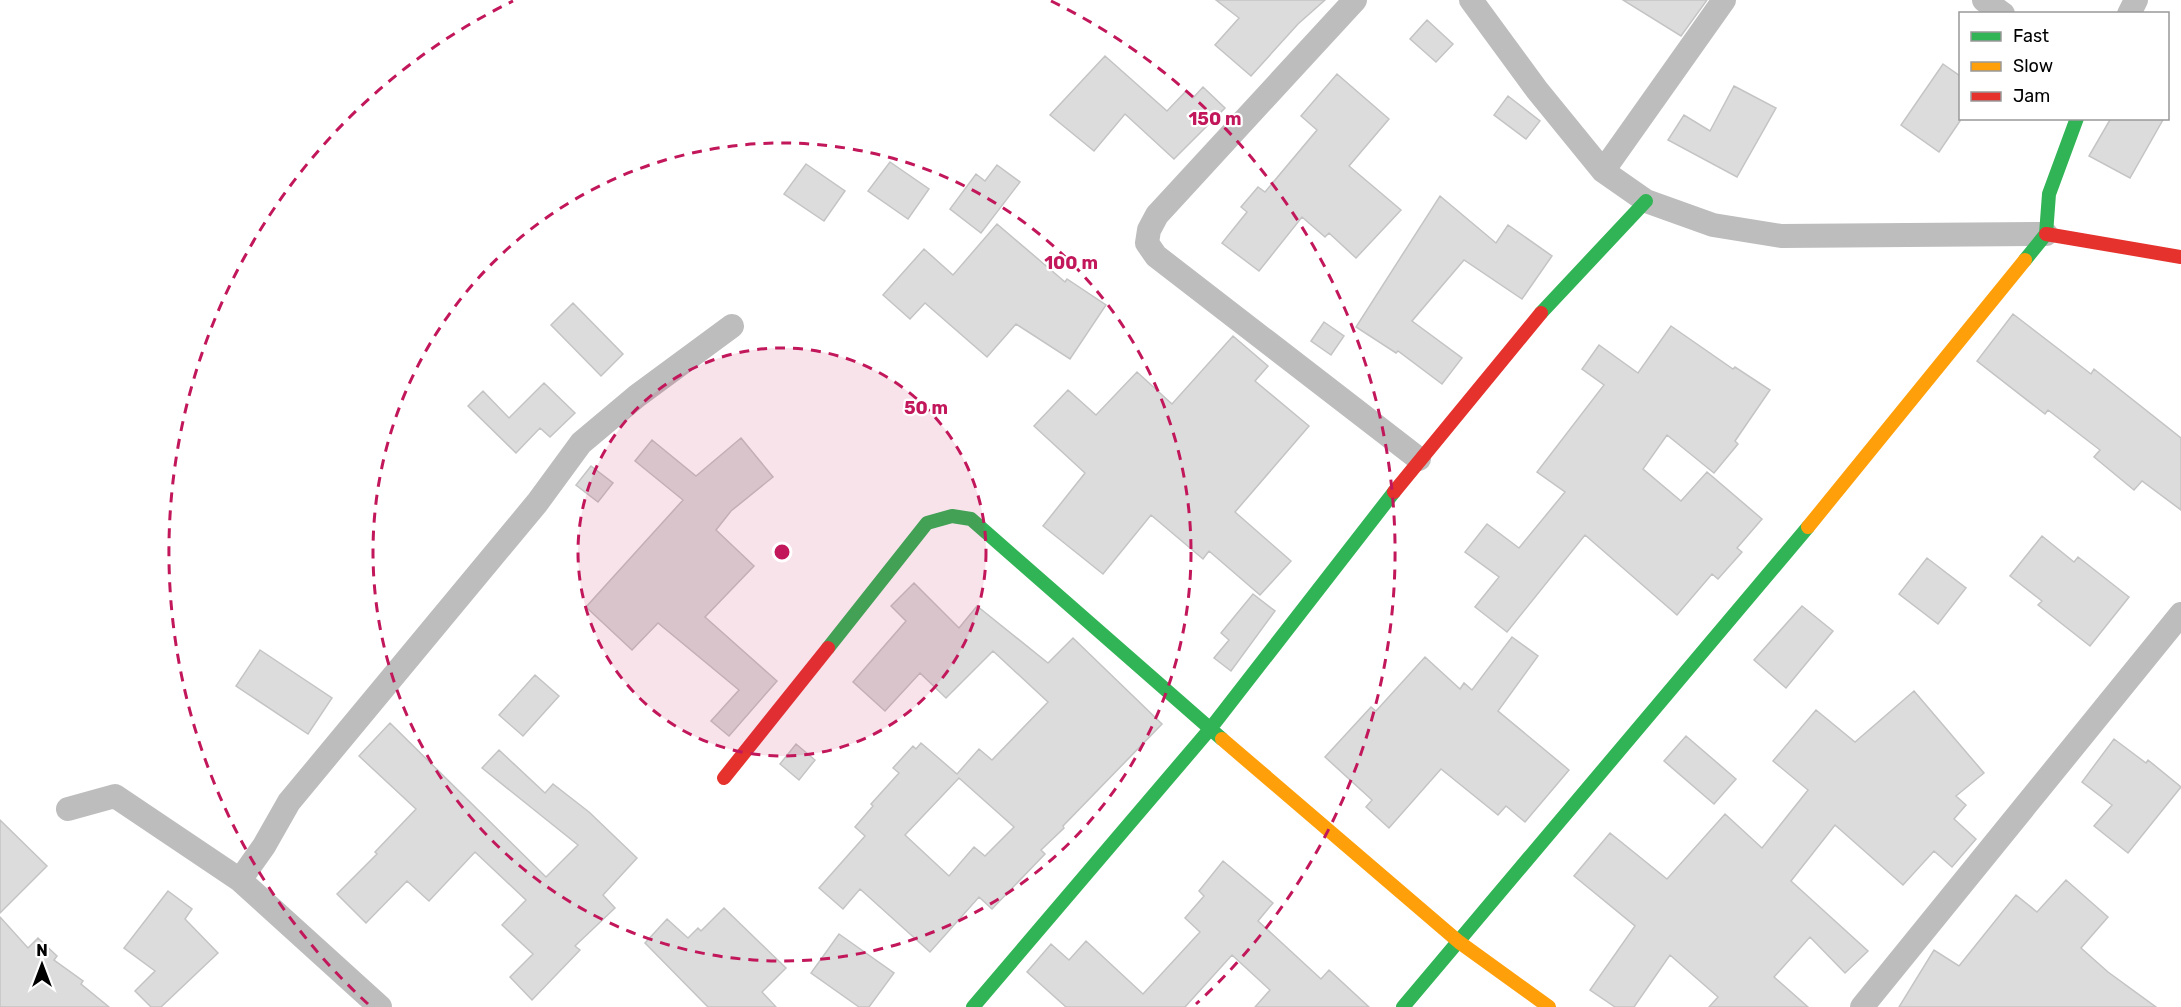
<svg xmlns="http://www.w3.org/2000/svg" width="2181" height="1007" font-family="Rubik,sans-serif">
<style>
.building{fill:#dcdcdc;stroke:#c4c4c4;stroke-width:1.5;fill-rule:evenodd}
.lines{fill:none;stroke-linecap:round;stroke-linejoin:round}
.street{stroke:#bdbdbd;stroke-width:24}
.fast{stroke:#30b455;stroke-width:14}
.slow{stroke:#ff9f0a;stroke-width:14}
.jam{stroke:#e5322d;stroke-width:14}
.ring{fill:none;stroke:#c2185b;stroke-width:3;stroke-dasharray:10 8}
.centre{fill:#c2185b;stroke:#fff;stroke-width:3}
.ring-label{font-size:18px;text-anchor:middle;font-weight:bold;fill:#c2185b;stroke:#fff;stroke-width:4.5;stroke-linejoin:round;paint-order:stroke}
</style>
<rect width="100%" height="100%" fill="#fff"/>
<path class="building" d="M1216 0H1325L1298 24 1251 76 1215 45 1239 18Z
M1623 0H1707L1681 36Z
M1427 20 1453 44 1436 62 1410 39Z
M1105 56 1167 111 1186 91 1193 98 1203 87 1225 108 1174 159 1125 114 1094 151 1050 115Z
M1943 64 1960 76V121L1939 152 1901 125Z
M1337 74 1389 119 1349 166 1401 210 1356 258 1329 233 1325 237 1302 217 1259 271 1222 243 1247 212 1241 207 1258 187 1265 192 1317 130 1301 116Z
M1734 86 1776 108 1737 177 1668 140 1684 115 1710 131Z
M1508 96 1540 121 1526 139 1494 115Z
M2111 118H2164L2130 178 2089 156Z
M890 162 929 189 908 219 868 191Z
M806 164 845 191 824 221 784 194Z
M997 165 1020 182 981 233 950 209 976 174 985 181Z
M1440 196 1496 243 1508 225 1552 256 1522 299 1464 260 1412 321 1462 358 1442 384 1398 351 1396 353 1356 327Z
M997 224 1065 282 1067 279 1106 305 1070 359 1016 324 987 357 925 303 910 319 883 295 924 249 953 275Z
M573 303 623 354 601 376 551 325Z
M2013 314 2091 374 2094 369 2181 438V510L2142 481 2134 490 2094 457 2100 450 2048 410 2045 414 1977 361Z
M1324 322 1344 336 1331 355 1311 341Z
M1671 326 1733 369 1735 367 1770 390 1735 441 1738 444 1714 473 1667 435 1643 469 1681 501 1707 472 1762 519 1737 548 1742 552 1718 579 1712 574 1677 615 1585 535 1507 632 1475 607 1499 577 1465 552 1487 524 1519 548 1565 492 1537 472 1604 385 1582 369 1599 345 1638 373Z
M1233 336 1268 366 1255 381 1309 426 1235 512 1291 561 1260 595 1209 551 1203 559 1151 515 1103 574 1043 526 1085 473 1034 426 1068 390 1096 415 1137 372 1172 404Z
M544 383 575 413 550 437 540 428 516 453 468 406 483 391 509 418Z
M741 438 773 477 731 511 716 530 754 566 705 617 777 681 729 736 711 721 739 690 658 623 632 650 586 607 683 500 635 461 652 440 696 476Z
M591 466 613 483 598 502 576 485Z
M2042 536 2074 562 2078 557 2129 597 2090 646 2038 605 2042 601 2010 576Z
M1927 558 1966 588 1938 624 1899 594Z
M914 583 959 628 977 606 1048 663 1073 638 1162 724 1063 826 1064 828 1041 850 1045 854 992 909 979 897 930 952 860 889 843 909 819 888 865 836 855 827 873 806 871 804 899 773 893 768 913 746 916 749 921 743 957 774 979 749 992 760 1048 702 993 651 946 698 920 673 885 711 853 682 906 621 891 606ZM959 778 1014 827 985 856 974 847 949 876 905 835Z
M1253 594 1275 611 1231 671 1214 658 1229 640 1221 633Z
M1802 606 1833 631 1786 688 1754 660Z
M1512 637 1538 656 1498 711 1569 770 1525 822 1506 806 1498 815 1441 769 1389 828 1366 807 1372 800 1325 757 1371 707 1376 711 1425 657 1460 689 1464 683 1472 690Z
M260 650 332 698 308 734 236 686Z
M535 675 559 696 523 736 499 715Z
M1914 691 1984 773 1956 796 1966 805 1954 819 1976 839 1952 867 1934 851 1903 885 1835 825 1791 881 1868 951 1845 973 1810 937 1774 977 1808 1007H1709L1718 997 1670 955 1634 1007H1615L1590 990 1635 926 1574 876 1610 833 1667 879 1725 814 1762 848 1808 790 1773 761 1816 710 1855 742Z
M390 723 546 877 578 845 482 768 499 750 545 793 553 784 589 812 637 858 603 895 615 908 575 946 580 950 532 1000 510 977 533 954 502 925 526 900 475 852 429 901 407 881 366 923 337 894 377 854 375 852 416 809 359 756Z
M1686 736 1736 779 1714 804 1664 761Z
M2114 739 2146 763 2148 760 2181 787 2128 853 2094 826 2112 805 2082 782Z
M796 744 815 760 799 780 780 764Z
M0 820 47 866 0 913Z
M1223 861 1273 903 1258 921 1321 979 1329 970 1369 1007H1255L1270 990 1232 955 1185 1007H1066L1027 972 1051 944 1069 960 1086 941 1143 994 1200 932 1185 918 1204 896 1199 891Z
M2066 880 2108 917 2081 948 2108 972 2156 1007H1899L1934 950 1959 966 2016 895 2037 912Z
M168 891 192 909 185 919 218 953 161 1007H151L135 991 155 971 124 948Z
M724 908 786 968 762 992 776 1007H708L645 943 667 919 688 938 698 928 701 931Z
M0 917 28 948 38 938 57 956 54 960 83 981 81 984 109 1007H0Z
M839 934 894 973 869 1007H859L811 973Z"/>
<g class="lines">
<path class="street" d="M1355 0 1157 215 1149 230 1147 243 1156 256 1419 459
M1471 0 1537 90 1603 171 1646 201 1713 225 1781 236 2046 234
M1984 0 2003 14
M2129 14 2136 0
M1603 171 1724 0
M68 809 115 796 240 880 380 1007
M240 880 264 846 289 802 537 503 581 443 637 396 732 326
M1862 1007 2181 614"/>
<path class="fast" d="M2025 260 2046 234 2049 194 2077 118
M1541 313 1646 201
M828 648 927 523 952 516 971 519 1222 739
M973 1007 1210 729 1394 492
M1403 1007 1808 527"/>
<path class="slow" d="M1808 527 2025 260
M1222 739 1459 942 1549 1007"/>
<path class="jam" d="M2046 234 2181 257
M1394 492 1541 313
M724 778 828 648"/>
</g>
<circle cx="782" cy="552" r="204" fill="#c2185b" fill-opacity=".12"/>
<g class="ring">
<circle cx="782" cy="552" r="204"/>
<circle cx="782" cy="552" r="409"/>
<path d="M368 1004A613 613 0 0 1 513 1M1051 1A613 613 0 0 1 1196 1004"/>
</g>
<circle cx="782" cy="552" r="9" class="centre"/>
<g class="ring-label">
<text x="1215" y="125">150 m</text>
<text x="1071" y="269">100 m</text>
<text x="926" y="414">50 m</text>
</g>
<rect x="1959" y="12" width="210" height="108" fill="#ffffff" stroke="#999999" stroke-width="1.5"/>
<rect x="1971" y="32" width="30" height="9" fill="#30b455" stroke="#999999" stroke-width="1.5"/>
<text x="2013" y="42" font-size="18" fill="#000000">Fast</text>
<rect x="1971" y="62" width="30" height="9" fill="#ff9f0a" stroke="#999999" stroke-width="1.5"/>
<text x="2013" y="72" font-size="18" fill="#000000">Slow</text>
<rect x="1971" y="92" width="30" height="9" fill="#e5322d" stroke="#999999" stroke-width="1.5"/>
<text x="2013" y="102" font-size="18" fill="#000000">Jam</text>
<g transform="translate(42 965)" stroke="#ffffff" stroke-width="4.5" paint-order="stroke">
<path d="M0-4.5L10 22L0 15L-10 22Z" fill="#000000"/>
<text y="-9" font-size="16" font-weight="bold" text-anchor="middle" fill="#000000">N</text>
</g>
</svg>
